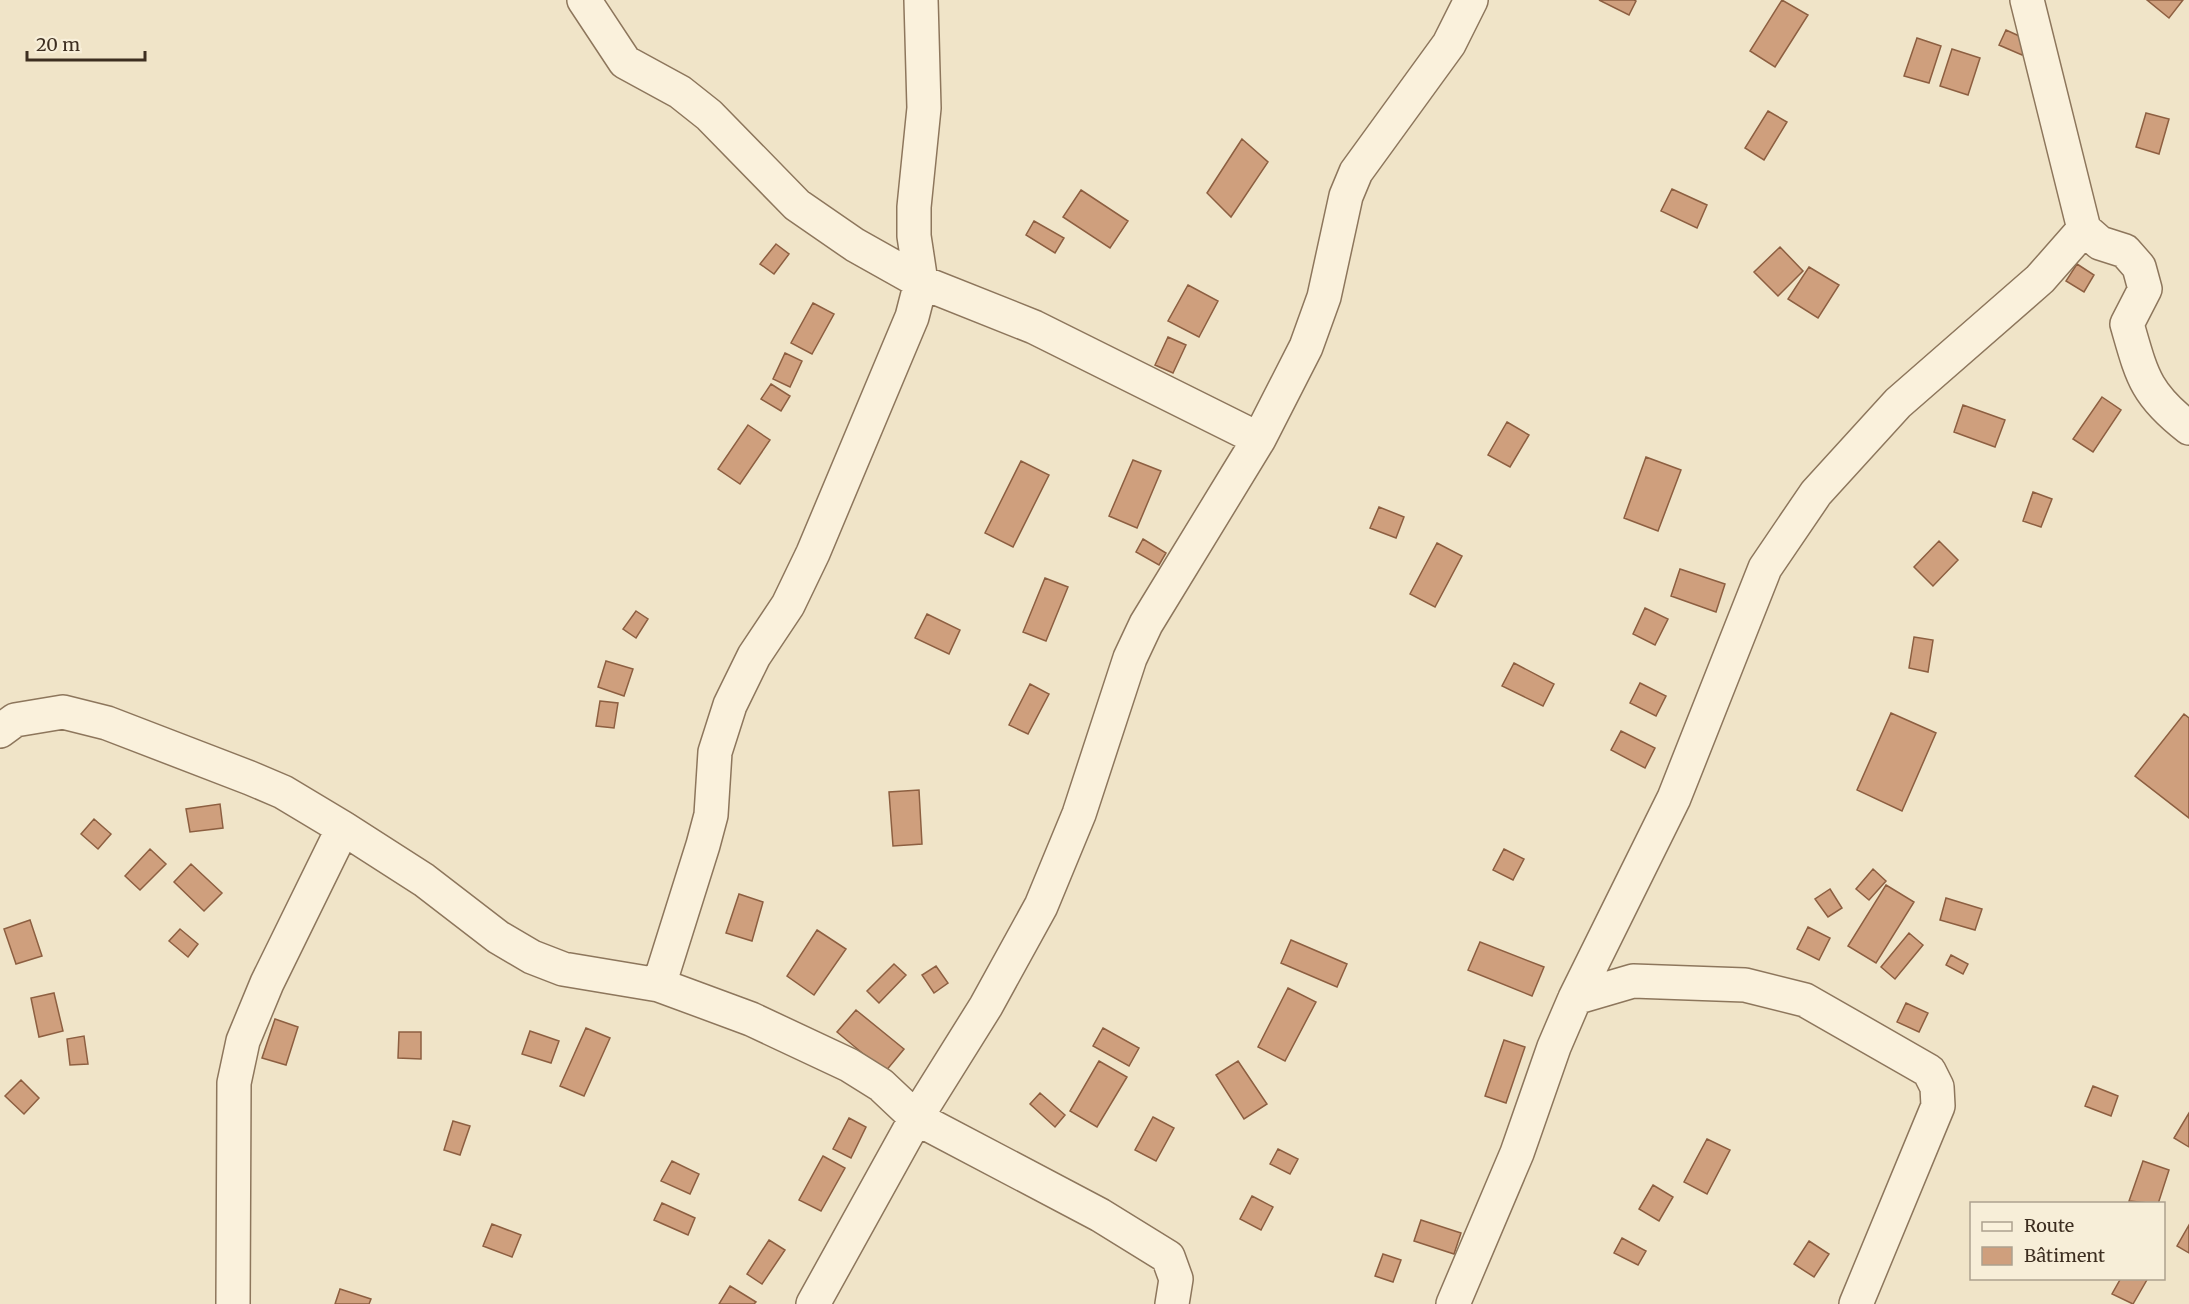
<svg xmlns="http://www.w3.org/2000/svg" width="2189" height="1304" font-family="Merriweather,serif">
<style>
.building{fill:#cf9f7d;stroke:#8d5f41;stroke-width:1.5}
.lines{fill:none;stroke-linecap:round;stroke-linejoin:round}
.minor-casing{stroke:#8d765c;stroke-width:36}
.minor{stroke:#faf1dc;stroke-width:33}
</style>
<rect width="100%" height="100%" fill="#f0e4c8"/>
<path class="building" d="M1599 0H1634L1636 1 1629 15Z
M1782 0 1808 15 1775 67 1750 51Z
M2147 0H2183L2169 18Z
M2006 30 2028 40 2022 55 1999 45Z
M1917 38 1941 46 1929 83 1904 76Z
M1952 49 1980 58 1968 95 1940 86Z
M1768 111 1787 122 1764 160 1745 148Z
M2146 113 2169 119 2159 154 2136 147Z
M1242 139 1268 162 1231 217 1207 193Z
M1672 189 1707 205 1697 228 1661 211Z
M1081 190 1128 221 1110 248 1063 217Z
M1034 221 1064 238 1055 253 1026 235Z
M776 244 789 254 774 274 760 264Z
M1780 247 1803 271 1778 296 1754 272Z
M2077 264 2094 275 2084 292 2066 281Z
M1809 267 1839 285 1818 318 1788 299Z
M1188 285 1218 301 1199 337 1168 321Z
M813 303 834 314 812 354 791 343Z
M1168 337 1186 345 1173 373 1155 365Z
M785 353 802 361 790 387 773 379Z
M771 384 790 396 781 411 761 399Z
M2102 397 2121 410 2093 452 2073 439Z
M1963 405 2005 420 1995 447 1954 432Z
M1507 422 1529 435 1510 467 1488 455Z
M748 425 770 440 740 484 718 469Z
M1646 457 1681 470 1658 531 1624 518Z
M1133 460 1161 471 1137 528 1109 516Z
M1021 461 1049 475 1013 547 985 533Z
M2033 492 2052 499 2041 527 2023 521Z
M1379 507 1404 517 1396 538 1370 528Z
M1143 539 1166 553 1159 565 1136 552Z
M1939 541 1958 560 1933 586 1914 567Z
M1437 543 1462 556 1435 607 1410 594Z
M1680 569 1725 584 1716 612 1671 596Z
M1045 578 1068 587 1046 641 1023 632Z
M1645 608 1668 619 1655 645 1633 634Z
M636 611 648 619 636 638 623 629Z
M927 614 960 630 949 654 915 638Z
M1914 637 1933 640 1928 672 1909 668Z
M606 661 633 669 624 696 598 687Z
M1514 663 1554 684 1543 706 1502 686Z
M1640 683 1666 696 1656 716 1630 703Z
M1030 684 1049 694 1028 734 1009 725Z
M600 701 618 703 614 728 596 726Z
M1891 713 1936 733 1902 811 1857 790Z
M2184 714 2189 718V818L2135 776Z
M1621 731 1655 748 1645 768 1611 750Z
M919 790 922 844 893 846 889 792Z
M220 804 223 828 190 832 186 809Z
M94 819 111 834 98 849 81 834Z
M150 849 166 864 140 890 125 876Z
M1504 849 1524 859 1513 880 1493 870Z
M191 864 222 893 204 911 174 882Z
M1873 869 1886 881 1869 900 1856 889Z
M1886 885 1914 902 1876 963 1848 946Z
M1830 889 1842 908 1828 917 1815 899Z
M739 894 763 902 752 941 726 933Z
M1946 898 1982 909 1975 930 1940 920Z
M30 920 42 956 16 964 4 929Z
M1808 927 1830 938 1819 960 1797 949Z
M180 929 198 944 188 957 169 941Z
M817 930 846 949 814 995 787 976Z
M1909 933 1923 945 1895 979 1881 967Z
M1291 940 1347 964 1337 987 1281 963Z
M1480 942 1544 967 1532 996 1468 970Z
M1951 955 1968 964 1963 974 1946 965Z
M894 964 906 975 879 1003 867 991Z
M936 966 948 983 934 993 922 975Z
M1288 988 1316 1002 1285 1061 1258 1047Z
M54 993 63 1031 39 1037 31 998Z
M1906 1003 1928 1013 1919 1032 1897 1022Z
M856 1010 904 1049 885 1072 837 1032Z
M275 1019 298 1027 286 1065 262 1058Z
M586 1028 610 1038 584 1096 560 1086Z
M1103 1028 1139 1048 1129 1066 1093 1046Z
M530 1031 559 1041 551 1063 522 1054Z
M399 1032H421V1059L398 1058Z
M84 1036 88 1064 70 1065 67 1039Z
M1504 1040 1525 1047 1506 1103 1485 1096Z
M1099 1061 1127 1077 1097 1127 1070 1111Z
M1238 1061 1267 1104 1244 1119 1216 1075Z
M21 1080 39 1098 24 1114 5 1096Z
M2093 1086 2118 1096 2111 1116 2085 1106Z
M1040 1093 1065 1115 1055 1127 1030 1104Z
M2189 1113V1147L2174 1138Z
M1153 1117 1174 1128 1156 1161 1135 1150Z
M849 1118 866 1127 851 1158 833 1149Z
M453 1121 470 1126 460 1155 444 1150Z
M1707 1139 1730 1150 1707 1194 1684 1182Z
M1278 1149 1298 1159 1290 1174 1270 1164Z
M823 1156 845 1168 821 1211 799 1200Z
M672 1161 699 1174 690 1194 661 1181Z
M2143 1161 2169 1170 2158 1204 2129 1201Z
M1653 1185 1673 1197 1659 1221 1639 1209Z
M1252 1196 1273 1207 1261 1230 1240 1219Z
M662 1203 695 1218 688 1235 654 1220Z
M1421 1220 1461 1233 1454 1254 1414 1241Z
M492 1224 521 1235 512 1257 483 1246Z
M2189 1225V1253L2177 1246Z
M1622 1238 1646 1251 1638 1265 1614 1253Z
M769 1240 785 1250 762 1284 747 1274Z
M1809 1241 1829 1254 1814 1277 1794 1264Z
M1383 1254 1401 1260 1393 1282 1375 1276Z
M2121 1278H2148L2133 1304 2112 1294Z
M730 1286 756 1302 754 1304H719Z
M340 1289 371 1299 369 1304H335Z"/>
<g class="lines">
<defs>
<path id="minor" d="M584 0 625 62 680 92 709 115 797 205 855 245 921 282 1034 327 1259 439
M2027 0 2084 229 2100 243 2125 251 2139 267 2145 289 2127 324C2142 376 2145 394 2189 428
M0 731 15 720 63 712 107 723 250 778 283 792 343 828 424 880 498 937 532 957 563 969 659 985 751 1019 849 1065 881 1085 916 1118 1100 1215 1168 1257 1176 1279 1172 1304
M659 985 703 845 711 815 715 752 730 705 754 656 788 605 813 553 912 317 921 282 914 236V207L924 108 921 0
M1575 998 1633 981 1745 985 1805 1000 1929 1071 1937 1087 1938 1106 1856 1304
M233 1304 234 1083 243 1041 267 983 343 828
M813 1304 916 1118 986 1006 1041 906 1079 814 1130 658 1146 624 1259 439 1306 347 1324 297 1346 196 1356 172 1449 44 1471 0
M1453 1304 1517 1153 1554 1047 1575 998 1674 798 1765 568 1816 493 1898 403 2040 279 2084 229"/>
</defs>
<use href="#minor" class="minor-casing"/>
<use href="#minor" class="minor"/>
</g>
<rect x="1970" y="1202" width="195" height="78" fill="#f7eed8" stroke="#ada18e" stroke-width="1.5"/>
<rect x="1982" y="1222" width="30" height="9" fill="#faf1dc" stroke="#ada18e" stroke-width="1.5"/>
<text x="2024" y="1232" font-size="18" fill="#3d2e20">Route</text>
<rect x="1982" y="1247" width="30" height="18" fill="#cf9f7d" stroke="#ada18e" stroke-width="1.5"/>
<text x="2024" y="1262" font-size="18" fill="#3d2e20">Bâtiment</text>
<path d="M27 51v9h118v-9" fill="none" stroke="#3d2e20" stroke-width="3"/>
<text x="36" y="51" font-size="18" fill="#3d2e20" stroke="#f7eed8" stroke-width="4.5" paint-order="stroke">20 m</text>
</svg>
